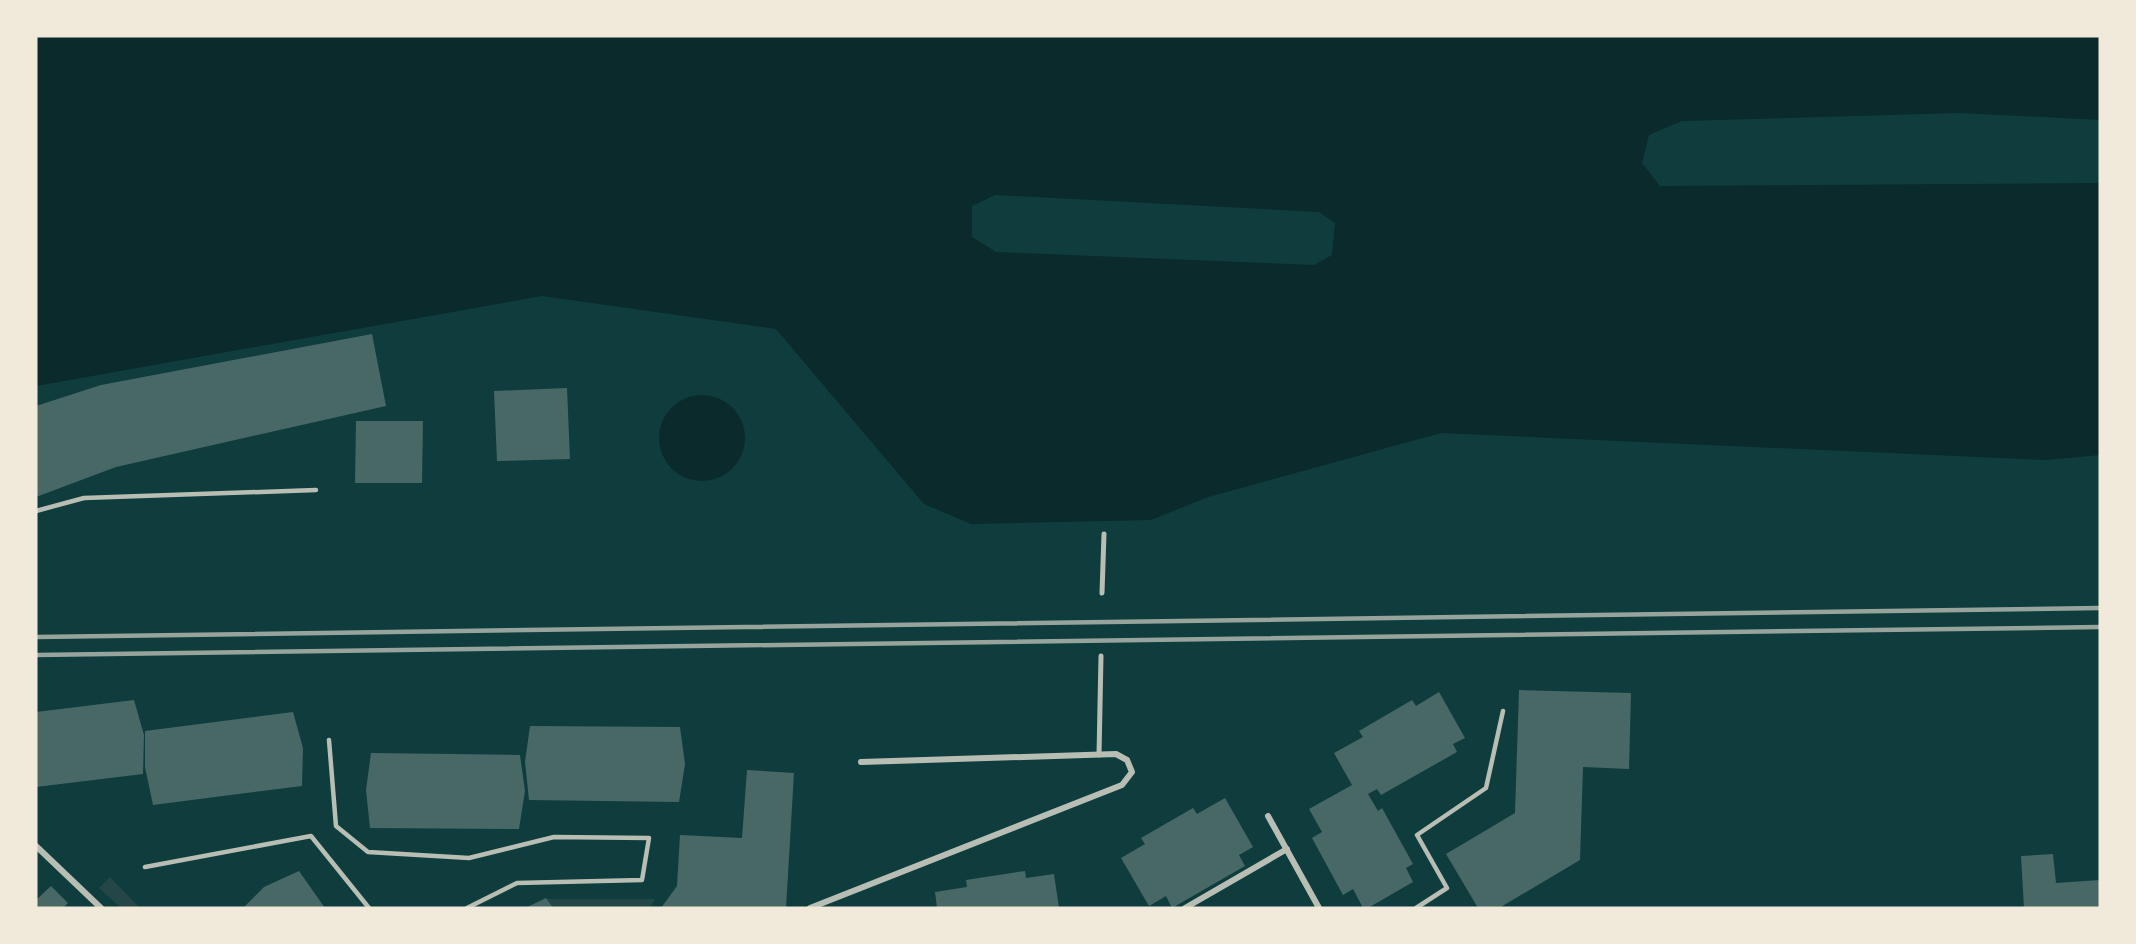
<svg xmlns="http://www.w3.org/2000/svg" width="2136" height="944" font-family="'Crimson Pro',serif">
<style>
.green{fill:#244646}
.water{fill:#0a2a2b}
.pier{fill:#0f3d3e}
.building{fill:#486865}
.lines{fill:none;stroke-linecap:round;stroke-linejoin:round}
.service{stroke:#b8beb3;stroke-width:4.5}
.pedestrian{stroke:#b8beb3;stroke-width:5}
.minor{stroke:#b8beb3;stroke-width:6}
.rail{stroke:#97a49c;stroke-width:4.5}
</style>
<rect width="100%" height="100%" fill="#0f3d3e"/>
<path class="green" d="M110 877 140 908H121L99 888Z
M546 899H655L650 908H553Z"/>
<path class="water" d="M36 36H2100V455L2046 460 1441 433 1208 497 1151 520 971 524 924 504 776 329 542 296 36 386Z
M659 438a43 43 0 1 1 86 0a43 43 0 1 1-86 0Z"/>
<path class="pier" d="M1959 113 2100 120V183L1660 186 1642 163 1649 135 1682 121Z
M995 195 1319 212 1335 223 1332 255 1314 265 996 252 972 237V206Z"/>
<path class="building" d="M372 334 386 406 116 467 36 497V406L101 385Z
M567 388 570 459 497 461 494 391Z
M356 421H423L422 483H355Z
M1519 690 1631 693 1629 769 1583 767 1580 860 1499 908H1478L1446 854 1515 813Z
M1439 692 1465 738 1453 744 1457 752 1381 795 1377 789 1368 794 1378 811 1382 808 1413 864 1406 868 1413 882 1368 908H1363L1353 889 1343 895 1312 838 1322 832 1309 809 1352 785 1334 753 1363 737 1359 731 1412 700 1416 706Z
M134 700 144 735 143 774 36 787V712Z
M293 712 303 748 302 786 153 805 145 767V731Z
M530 726 680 727 685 764 679 802 529 800 525 762Z
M371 753 520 755 525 791 519 829 370 828 366 790Z
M747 770 794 773 786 908H661L677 886 680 835 742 838Z
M1225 798 1253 847 1239 855 1245 866 1172 908 1166 896 1149 906 1121 858 1145 844 1141 838 1193 808 1197 814Z
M2053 854 2056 883 2100 880V908H2024L2021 856Z
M299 871 325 908H243L264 887Z
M1025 871 1026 878 1054 874 1059 908H937L935 892 967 887 966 880Z
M51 886 68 903 63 908H36V900Z
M546 898 553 908H525Z"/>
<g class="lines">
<path class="service" d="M36 511 84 498 316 490
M329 740 336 826 368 852 469 858 554 837 649 838 642 880 517 883 467 908
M145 867 311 836 369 908
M1416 908 1447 888 1417 835 1486 788 1503 711"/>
<path class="pedestrian" d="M1102 593 1104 534
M1099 755 1101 656"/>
<path class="minor" d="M1268 816 1319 908
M36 846 101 908
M810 908 1122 785 1132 772 1127 760 1116 754 861 762
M1185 908 1287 849"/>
<path class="rail" d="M36 637 2100 608
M36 655 2100 627"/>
</g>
<rect width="2136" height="944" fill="none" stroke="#f1e9da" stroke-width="75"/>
</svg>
